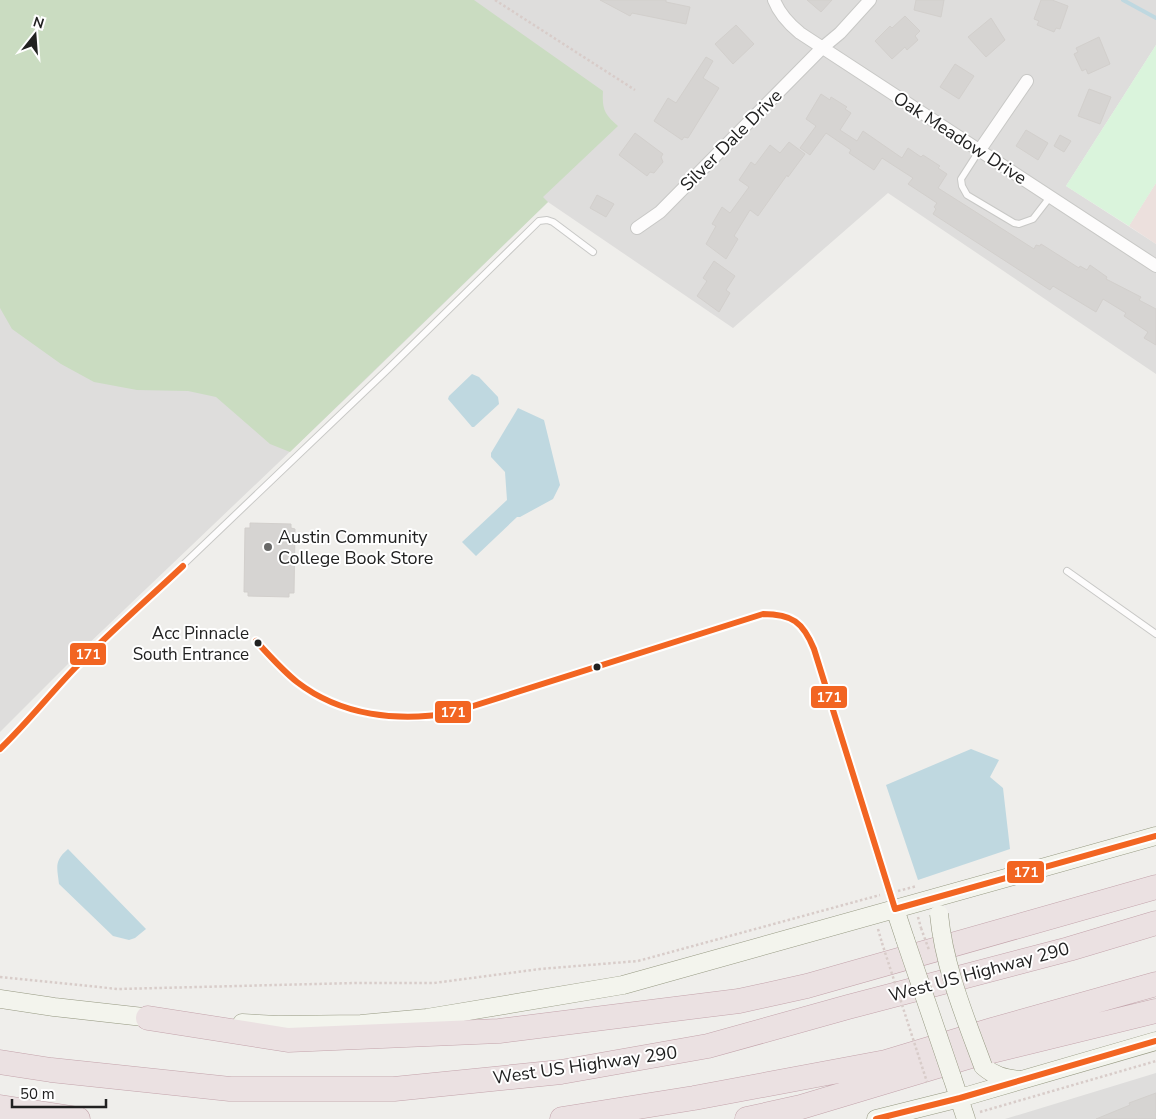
<svg xmlns="http://www.w3.org/2000/svg" width="1156" height="1119" font-family="'Nunito Sans',sans-serif">
<style>
.residential{fill:#dedddc}
.commercial{fill:#ece0dd}
.forest{fill:#cadcc1}
.park{fill:#daf4dc}
.water{fill:#bfd8e0}
.lines{fill:none;stroke-linecap:round;stroke-linejoin:round}
.stream{stroke:#bfd8e0;stroke-width:4}
.building{fill:#d6d4d2;stroke:#d2cfcc}
.lane-casing{stroke:#c8c8c6;stroke-width:8}
.street-casing{stroke:#c8c8c6;stroke-width:14}
.secondary-casing{stroke:#969982;stroke-width:19}
.highway-casing{stroke:#c3a3ab;stroke-width:25}
.path{stroke:#d8ccc9;stroke-width:2.5;stroke-dasharray:2.5 2.5;stroke-linecap:butt}
.lane{stroke:#fdfcfc;stroke-width:6}
.street{stroke:#fdfcfc;stroke-width:12}
.secondary{stroke:#f3f4ed;stroke-width:18}
.highway{stroke:#ebe1e2;stroke-width:24}
.secondary-bridge-casing{stroke:#969982;stroke-width:19;stroke-linecap:butt}
.path-bridge{stroke:#d8ccc9;stroke-width:2.5;stroke-dasharray:2.5 2.5;stroke-linecap:butt}
.secondary-bridge{stroke:#f3f4ed;stroke-width:18}
.bus-1-casing{stroke:#fff;stroke-width:10}
.bus-1{stroke:#f26522;stroke-width:6}
.poi-dot{fill:#696968;stroke:#fff;stroke-width:2}
.bus-dot{fill:#212121;stroke:#fff;stroke-width:2}
.labels{text-anchor:middle;stroke-width:4;stroke-linejoin:round;paint-order:stroke}
.bus-label{font-size:17px;fill:#212121;stroke:#fff;text-anchor:end}
.street-label{font-size:18px;fill:#212121;stroke:#fff}
.poi-label{font-size:18px;fill:#212121;stroke:#fff;text-anchor:start}
.line-badge{stroke:#fff;stroke-width:2}
.badge-label{font-size:14px;text-anchor:middle;font-weight:bold;fill:#fff}
</style>
<rect width="100%" height="100%" fill="#efeeeb"/>
<path class="residential" d="M0 0H1156V45L1066 186 1156 244V374L888 193 733 328 548 202 365 380 82 650 0 732Z
M1156 1073V1119H1005Z"/>
<path class="commercial" d="M1156 183V244L1129 226Z"/>
<path class="forest" d="M0 0H474L603 91C602 109 604 114 618 126L543 197 548 202 290 452 270 444 216 397 188 391 137 390 94 382 61 364 12 329 0 308Z"/>
<path class="park" d="M1156 45V183L1129 226 1066 186Z"/>
<path class="water" d="M472 374 479 377 498 397 499 404 474 427H472L448 399 449 396Z
M518 408 544 420 560 485 553 499 520 517H517L476 556 462 542 507 500 505 472 491 457V453Z
M971 749 999 760 990 777 1003 788 1010 849 918 880 886 785Z
M68 849 146 929 135 938 129 940 113 936 59 884C57 867 54 861 68 849Z"/>
<g class="lines">
<path class="stream" d="M1123 0 1156 18"/>
</g>
<path class="building" d="M600 0H666V2L690 7 686 24 632 13 630 16Z
M807 0H832L821 12Z
M916 0H944L941 17 914 10Z
M1041 0H1052L1068 6 1060 29 1056 28 1054 32 1037 25 1039 21 1034 19Z
M905 16 920 31 915 36 918 40 907 50 905 47 892 59 875 41 890 26 892 28Z
M991 18 1005 40 986 57 968 37Z
M736 25 754 44 733 64 715 44Z
M1099 37 1110 64 1088 74 1086 69 1082 71 1074 54 1078 52 1076 48Z
M706 57 713 61 703 78 719 88 688 138 684 137 682 140 654 121 668 98 676 103Z
M955 64 974 76 959 99 940 87Z
M1089 89 1111 97 1100 124 1078 116Z
M821 94 830 100 831 97 847 107 845 109 851 113 840 130 857 141 863 131 902 158 908 148 921 157 923 155 940 166 938 168 947 174 938 188 1034 249 1036 245 1040 246 1041 244 1079 268 1080 266 1087 270 1090 265 1107 277 1106 279 1141 297 1139 300 1156 309V345L1144 338 1148 332 1124 316 1126 313 1103 299 1096 312 1053 286 1050 290 933 214 936 209 934 207 937 203 908 184 913 178 882 158 874 170 849 153 851 150 826 133 810 155 800 148 816 126 806 119Z
M1026 130 1048 143 1038 160 1016 146Z
M635 133 663 154 661 157 663 162 654 173 650 172 647 176 619 155Z
M1060 135 1071 141 1064 152 1054 146Z
M789 142 805 154 788 177 787 175 758 216 750 210 734 236 738 239 726 259 706 244 716 226 712 224 722 207 730 213 749 187 739 180 751 162 755 165 770 145 780 153Z
M597 195 614 204 606 217 590 208Z
M714 261 735 276 726 290 730 293 719 312 697 296 707 281 703 278Z
M250 523 291 524V528L295 529 294 593H289V597L248 596V592H244L245 528H250Z
M1156 1093V1119H1096L1130 1105 1129 1103Z"/>
<g class="lines">
<defs>
<path id="lane" d="M979 151 961 179 962 186 967 195 1014 223 1019 224 1033 219 1050 197
M1067 571 1156 634
M256 641C271 656 286 674 303 686 346 716 401 724 451 713L763 614C792 613 804 622 814 649L894 908
M0 749C27 723 51 693 77 666L387 370 539 221 547 220 553 222 593 252"/>
<path id="street" d="M774 0C779 13 789 24 800 33L1156 266
M979 151 1027 81
M637 228 660 212 822 48 840 33 870 0"/>
<path id="secondary" d="M895 909 905 939
M0 999 54 1007 161 1019
M242 1023 278 1025 361 1024 427 1018 623 985 1156 836
M983 1066C994 1076 1004 1078 1019 1080
M952 1077 966 1119
M876 1119 960 1098 1156 1041"/>
<path id="highway" d="M148 1018 288 1040 499 1031 739 1001 807 986 1156 887
M0 1062 51 1070 230 1089H394L561 1072 708 1046 848 1007 1069 949 1156 923
M0 1107 78 1119
M562 1119 694 1098 886 1062 992 1030 1156 984
M747 1119 801 1107 971 1056 1156 1011"/>
</defs>
<use href="#lane" class="lane-casing"/>
<use href="#street" class="street-casing"/>
<use href="#secondary" class="secondary-casing"/>
<use href="#highway" class="highway-casing"/>
<path class="path" d="M495 0 635 90
M898 891 917 886
M918 917 921 928
M878 929 882 943
M0 977 118 989 356 983H434L540 969 638 961 880 895
M980 1112 1156 1061"/>
<use href="#lane" class="lane"/>
<use href="#street" class="street"/>
<use href="#secondary" class="secondary"/>
<use href="#highway" class="highway"/>
<defs>
<path id="secondary-bridge" d="M939 914C944 967 965 1017 983 1066
M905 939 952 1077"/>
</defs>
<use href="#secondary-bridge" class="secondary-bridge-casing"/>
<path class="path-bridge" d="M921 928 929 950
M882 943 927 1082"/>
<use href="#secondary-bridge" class="secondary-bridge"/>
<defs>
<path id="bus-1" d="M256 641C269 655 282 670 297 682 341 716 398 722 451 713L763 614C792 614 803 622 814 649L895 909
M0 749C27 723 49 695 75 668 109 633 147 600 183 566
M895 909 1156 836
M876 1119 960 1098 1156 1041"/>
</defs>
<use href="#bus-1" class="bus-1-casing"/>
<use href="#bus-1" class="bus-1"/>
</g>
<circle class="poi-dot" cx="268" cy="547" r="5"/>
<g class="bus-dot">
<circle cx="258" cy="643" r="4.5"/>
<circle cx="597" cy="667" r="4.5"/>
</g>
<g class="labels">
<g class="bus-label">
<text x="249" y="639">Acc Pinnacle<tspan x="249" dy="21">South Entrance</tspan></text>
</g>
<g class="street-label">
<text transform="translate(960 138) rotate(33)" y="6">Oak Meadow Drive</text>
<text transform="translate(731 140) rotate(-45)" y="6">Silver Dale Drive</text>
<text transform="translate(979 972) rotate(-15)" y="6">West US Highway 290</text>
<text transform="translate(585 1065) rotate(-8)" y="6">West US Highway 290</text>
</g>
<g class="poi-label">
<text x="278" y="543">Austin Community<tspan x="278" dy="21">College Book Store</tspan></text>
</g>
</g>
<g class="line-badge">
<rect x="69" y="642" width="38" height="24" rx="5" fill="#f26522"/>
<rect x="810" y="685" width="38" height="24" rx="5" fill="#f26522"/>
<rect x="434" y="700" width="38" height="24" rx="5" fill="#f26522"/>
<rect x="1006" y="860" width="39" height="24" rx="5" fill="#f26522"/>
</g>
<g class="badge-label">
<text x="88" y="659">171</text>
<text x="829" y="702">171</text>
<text x="453" y="717">171</text>
<text x="1026" y="877">171</text>
</g>
<g transform="translate(35 35) rotate(17)" stroke="#ffffff" stroke-width="4" paint-order="stroke">
<path d="M0-4L9 19L0 12L-9 19Z" fill="#212121"/>
<text y="-8" font-size="14" font-weight="bold" text-anchor="middle" fill="#212121">N</text>
</g>
<path d="M12 1099v8h94v-8" fill="none" stroke="#212121" stroke-width="2.5"/>
<text x="20" y="1099" font-size="15" fill="#212121" stroke="#ffffff" stroke-width="4" paint-order="stroke">50 m</text>
</svg>
